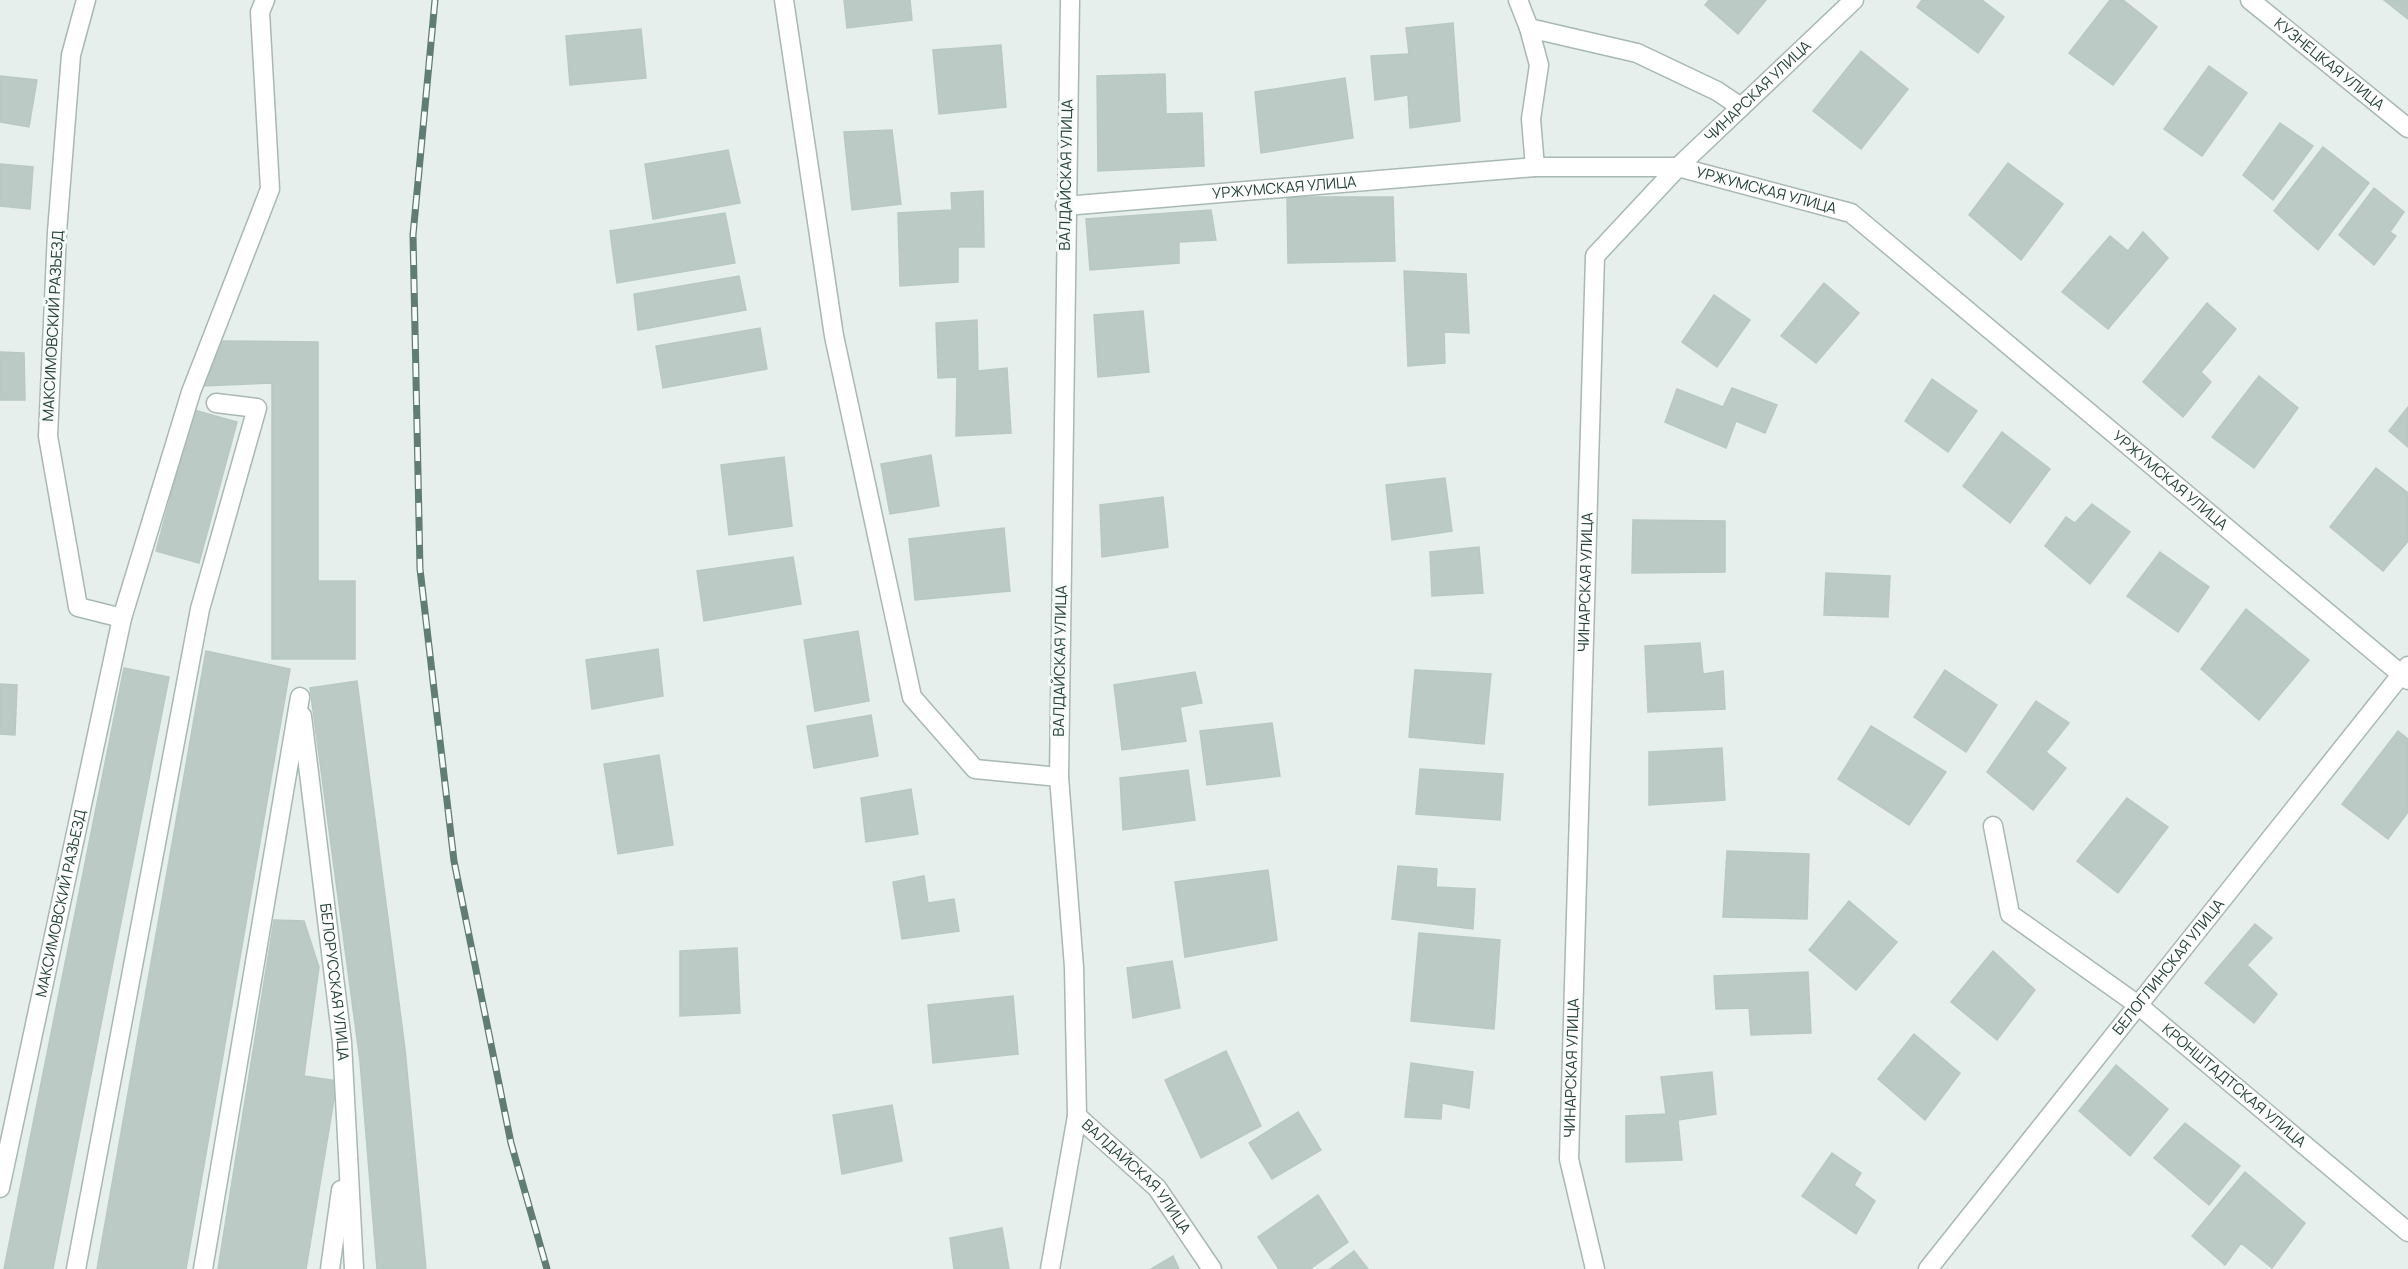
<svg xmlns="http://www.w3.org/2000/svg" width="2408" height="1269" font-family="Manrope,sans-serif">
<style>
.building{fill:#bbcac4;stroke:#b8c9c2;stroke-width:1.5}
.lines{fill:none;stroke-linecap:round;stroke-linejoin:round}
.service-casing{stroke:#a8b8b2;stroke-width:21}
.minor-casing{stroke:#a8b8b2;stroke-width:21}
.service{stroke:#fff;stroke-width:18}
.minor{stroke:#fff;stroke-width:18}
.rail-casing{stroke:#5f7d75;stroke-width:7}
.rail{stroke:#f7fbf9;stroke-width:4.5;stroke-dasharray:14;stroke-linecap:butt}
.labels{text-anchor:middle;stroke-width:6;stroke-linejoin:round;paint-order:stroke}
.street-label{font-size:15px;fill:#24423a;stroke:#f7fbf9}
</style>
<rect width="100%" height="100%" fill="#e6efeb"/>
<path class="building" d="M844 0H910L912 20 847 28Z
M1709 0H1766L1738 34 1705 5Z
M1922 0H1982L2004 17 1978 53 1917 7Z
M2110 0H2123L2157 27 2113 85 2069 53Z
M2384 0H2408V19Z
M1453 23 1460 121 1410 128 1408 95 1375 100 1371 56 1409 54 1406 28Z
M641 29 646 78 570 85 566 36Z
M1001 45 1006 107 939 114 933 50Z
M1861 51 1908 89 1861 149 1813 111Z
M2209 66 2247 93 2202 156 2164 129Z
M1165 74 1166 114 1202 113 1204 166 1098 171 1097 76Z
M0 76 37 80 29 127 0 122Z
M1345 78 1353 138 1261 153 1255 92Z
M2280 123 2313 146 2273 200 2243 175Z
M892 130 901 204 852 210 844 132Z
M2323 147 2369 183 2318 250 2274 211Z
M728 150 740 203 653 219 645 164Z
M2008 163 2063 204 2021 260 1969 215Z
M0 164 33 167 30 209 0 206Z
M2374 188 2404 212 2390 232 2396 236 2374 265 2339 235Z
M983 191 984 247H958V282L900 286 898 213 952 210 951 193Z
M1287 197H1393L1395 261 1288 263Z
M1211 210 1216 240 1179 242V263L1090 270 1086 219Z
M725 213 735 263 617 283 610 231Z
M2143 232 2168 258 2108 329 2062 292 2110 236 2128 251Z
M1404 271 1466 274 1469 333 1444 332 1445 363 1408 366Z
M739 276 746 310 638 330 634 294Z
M1824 283 1859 313 1816 363 1781 336Z
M1714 295 1750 320 1717 367 1682 342Z
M2207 303 2236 329 2201 372 2211 382 2183 417 2143 382Z
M1143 311 1149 372 1098 377 1094 315Z
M977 320 978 371 1007 368 1011 433 956 436 957 377 938 378 936 323Z
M760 328 767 369 663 388 656 346Z
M219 341 318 342V581H355V659H272V383L201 386Z
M0 352 24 353 25 400H0Z
M2259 376 2298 408 2254 468 2212 437Z
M1932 379 1977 411 1948 452 1905 421Z
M1732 388 1777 405 1765 433 1736 421 1726 448 1665 422 1677 389 1723 407Z
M2408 407V447L2389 431Z
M194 410 237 422 199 563 156 551Z
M2002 432 2050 469 2010 523 1963 486Z
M931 455 939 506 890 514 881 464Z
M784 457 792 526 729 535 721 465Z
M2376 468 2408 493V541L2383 571 2330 527Z
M1445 478 1452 531 1392 540 1386 485Z
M1163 497 1168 547 1102 557 1100 505Z
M2092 504 2130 532 2090 584 2045 546 2066 517 2075 523Z
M1633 520 1725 521V572L1632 573Z
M1004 528 1010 591 915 600 909 539Z
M1479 547 1483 593 1432 596 1430 552Z
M2160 552 2209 587 2178 632 2127 596Z
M793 557 801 604 704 621 697 571Z
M1826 573 1890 576 1888 617 1824 615Z
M2246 609 2309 660 2259 720 2201 669Z
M858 631 869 701 815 711 804 640Z
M1700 643 1703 674 1723 671 1725 709 1648 712 1645 646Z
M658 649 663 696 592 709 586 660Z
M206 651 290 669 186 1269H97Z
M124 668 169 677 53 1269H4Z
M1415 670 1491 674 1484 744 1409 737Z
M1945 670 1997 705 1966 752 1914 717Z
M1195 672 1202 703 1180 707 1186 741 1122 750 1114 685Z
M357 681 405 1049 426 1269H377L360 1061 310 688Z
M0 684 17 685 15 735 0 734Z
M2036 701 2069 723 2046 752 2066 768 2033 810 1987 772Z
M871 715 878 756 814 768 807 726Z
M1272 723 1280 776 1207 785 1200 731Z
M1871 726 1946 772 1909 825 1838 779Z
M2398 731 2408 739V812L2388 839 2342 804Z
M1722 748 1725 800 1649 805V752Z
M659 755 673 845 618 854 604 764Z
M1420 769 1503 774 1500 820 1416 814Z
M1188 770 1195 820 1123 830 1120 778Z
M911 789 918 834 866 842 861 798Z
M2127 798 2168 827 2118 893 2077 861Z
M1727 851 1809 854 1807 919 1723 917Z
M1398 866 1437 869 1436 887 1475 889 1473 929 1392 919Z
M1268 870 1277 940 1185 957 1175 882Z
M924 876 928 903 954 899 959 931 902 939 893 882Z
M1849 901 1897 942 1856 990 1809 950Z
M274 920 304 921 319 967 304 1076 337 1081 306 1269H218Z
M2255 924 2272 938 2247 965 2277 994 2254 1023 2205 983Z
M1419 933 1500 940 1494 1029 1411 1021Z
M737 948 740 1013 680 1016V951Z
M1993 951 2035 990 1997 1040 1951 1002Z
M1172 961 1180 1008 1133 1018 1127 968Z
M1808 972 1811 1033 1751 1035 1749 1008 1716 1009 1714 976Z
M1013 996 1018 1054 933 1063 928 1005Z
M1914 1034 1960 1073 1925 1120 1878 1079Z
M1226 1051 1261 1126 1201 1158 1165 1080Z
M1411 1063 1473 1072 1469 1108 1442 1103 1441 1119 1405 1117Z
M2116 1065 2168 1109 2130 1156 2079 1111Z
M1712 1072 1716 1114 1678 1120 1682 1160 1626 1162V1116L1666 1114 1661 1077Z
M892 1105 902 1161 842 1174 833 1115Z
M1298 1112 1321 1150 1272 1179 1249 1143Z
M2185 1123 2240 1166 2209 1205 2154 1158Z
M1832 1153 1861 1173 1854 1185 1875 1201 1856 1234 1802 1196Z
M2245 1172 2305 1223 2272 1268 2241 1243 2225 1265 2192 1236Z
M1318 1195 1348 1242 1310 1269H1279L1258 1237Z
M1002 1228 1009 1269H954L950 1238Z
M1354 1251 1368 1269H1330Z
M1173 1256 1179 1269H1151Z"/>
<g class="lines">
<defs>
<g id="service">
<path id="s1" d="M302 716 342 1042 354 1269"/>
<path d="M76 1269 200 609 257 408 216 403"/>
<path d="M203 1269 300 697"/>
<path d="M330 1269 341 1190"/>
</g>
<g id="minor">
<path d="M86 0 71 55 57 232 48 436 78 607 122 618"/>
<path d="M784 0 834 336 912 697 975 769 1059 777"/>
<path id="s2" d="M1070 0 1059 777 1074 967 1077 1116 1157 1188 1212 1269"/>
<path d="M1518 0 1529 28 1539 65 1531 119 1535 167"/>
<path id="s3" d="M2250 0 2408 128"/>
<path d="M1529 28 1637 53 1717 91 1741 107"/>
<path id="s4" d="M1065 206 1535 167H1678L1851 213 2408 680"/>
<path id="s5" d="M1993 826 2010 914 2138 1005 2408 1232"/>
<path id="s6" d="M0 1188 122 618 191 392 270 189 260 12 265 0"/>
<path d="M1050 1269 1077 1116"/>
<path id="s7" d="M1595 1269 1569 1159 1595 256 1678 167 1854 0"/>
<path id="s8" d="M1928 1269 2408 666"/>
</g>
</defs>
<use href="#service" class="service-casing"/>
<use href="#minor" class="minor-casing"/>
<use href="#service" class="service"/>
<use href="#minor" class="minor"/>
<defs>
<path id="rail" d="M435 0 413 235 420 569 454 861 511 1143 547 1269"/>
</defs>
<use href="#rail" class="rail-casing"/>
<use href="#rail" class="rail"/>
</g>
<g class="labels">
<g class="street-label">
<text dy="5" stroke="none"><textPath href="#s3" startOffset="102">КУЗНЕЦКАЯ УЛИЦА</textPath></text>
<text dy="5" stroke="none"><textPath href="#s7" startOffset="1248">ЧИНАРСКАЯ УЛИЦА</textPath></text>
<text transform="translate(1066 175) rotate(-89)" y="5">ВАЛДАЙСКАЯ УЛИЦА</text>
<text dy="5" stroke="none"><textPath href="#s4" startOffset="220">УРЖУМСКАЯ УЛИЦА</textPath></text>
<text dy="5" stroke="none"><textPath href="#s4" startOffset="706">УРЖУМСКАЯ УЛИЦА</textPath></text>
<text transform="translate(53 326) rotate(-87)" y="5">МАКСИМОВСКИЙ РАЗЪЕЗД</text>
<text dy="5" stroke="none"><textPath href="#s4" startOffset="1210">УРЖУМСКАЯ УЛИЦА</textPath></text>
<text dy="5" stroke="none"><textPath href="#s7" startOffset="690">ЧИНАРСКАЯ УЛИЦА</textPath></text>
<text transform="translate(1060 661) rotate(-89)" y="5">ВАЛДАЙСКАЯ УЛИЦА</text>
<text dy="5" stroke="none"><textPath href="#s6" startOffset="291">МАКСИМОВСКИЙ РАЗЪЕЗД</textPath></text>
<text dy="5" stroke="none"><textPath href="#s8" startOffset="386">БЕЛОГЛИНСКАЯ УЛИЦА</textPath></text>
<text dy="5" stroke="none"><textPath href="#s1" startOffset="268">БЕЛОРУССКАЯ УЛИЦА</textPath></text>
<text dy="5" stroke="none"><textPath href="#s7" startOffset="204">ЧИНАРСКАЯ УЛИЦА</textPath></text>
<text dy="5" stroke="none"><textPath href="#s5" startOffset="372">КРОНШТАДТСКАЯ УЛИЦА</textPath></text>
<text dy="5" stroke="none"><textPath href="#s2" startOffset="1202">ВАЛДАЙСКАЯ УЛИЦА</textPath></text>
</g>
</g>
</svg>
